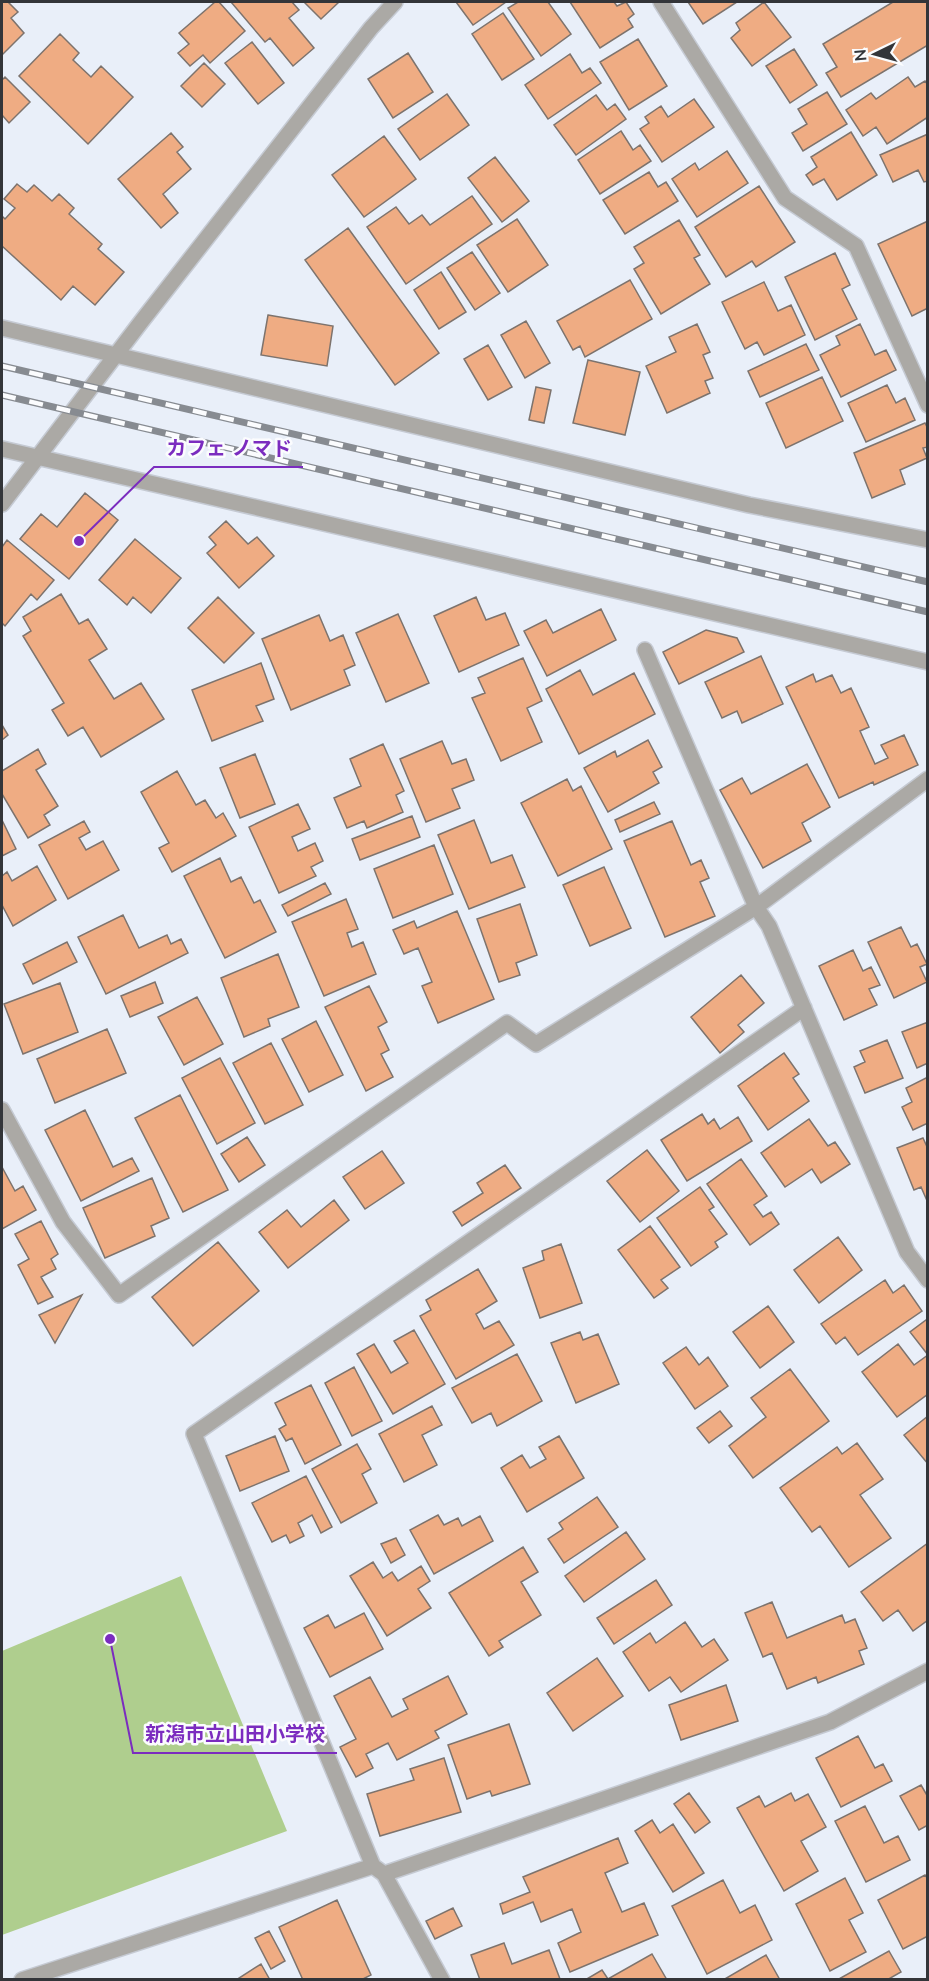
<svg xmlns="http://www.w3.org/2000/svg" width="929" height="1981" font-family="'Nunito Sans','Noto Sans JP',sans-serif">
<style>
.green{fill:#afce8e}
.building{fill:#efac83;stroke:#7d736d;stroke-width:1.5}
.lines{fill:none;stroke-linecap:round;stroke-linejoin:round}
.minor-casing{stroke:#c5cad3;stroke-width:18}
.minor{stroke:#aba9a5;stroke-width:15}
.rail-casing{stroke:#878b91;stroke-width:7}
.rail{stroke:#fbfcfe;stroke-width:4.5;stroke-dasharray:14;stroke-linecap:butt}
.leader{fill:none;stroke:#7b2cbf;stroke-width:2}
.callout-dot{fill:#7b2cbf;stroke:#fbfcfe;stroke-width:2}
.callout-label{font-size:20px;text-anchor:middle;font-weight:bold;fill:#7b2cbf;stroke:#fbfcfe;stroke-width:5;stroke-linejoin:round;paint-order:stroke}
</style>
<rect width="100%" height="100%" fill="#e9eff9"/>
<path class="green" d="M181 1576 287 1831 2 1935V1651Z"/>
<path class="building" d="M2 2H8L18 12 11 18 24 33 2 55Z
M215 2H219L245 31 210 63 203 55 190 66 178 53 189 44 179 33Z
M231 2H292L299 10 289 18 314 48 293 66 270 38 265 42Z
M304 2H339L321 19Z
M456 2H506L473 25Z
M518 2H548L571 34 541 56 508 8Z
M570 2H614L617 6 626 2 634 14 628 19 633 27 600 48Z
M688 2H737L703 24Z
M764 2 791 37 752 66 731 38 740 30 736 23Z
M893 2H928V45L841 97 826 73 837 67 823 44Z
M503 13 534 59 502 80 472 34Z
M60 34 79 53 73 60 91 77 101 66 133 97 88 144 19 76Z
M638 39 667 86 629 110 600 62Z
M252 42 284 83 258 104 225 63Z
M794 49 817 85 790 103 766 66Z
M408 53 433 92 393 118 368 79Z
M570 54 582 73 590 68 601 83 548 119 525 85Z
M204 63 225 84 202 107 181 86Z
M5 77 30 102 9 123 2 115V80Z
M908 77 915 87 925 81 928 85V117L887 144 876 127 863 136 846 110 871 93 876 99Z
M827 92 847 124 803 151 792 133 807 124 798 109Z
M447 94 469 125 420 160 398 129Z
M596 95 607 110 615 104 626 119 576 155 554 125Z
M694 99 714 127 662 162 640 129 649 123 645 117 661 106 668 117Z
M621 131 633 150 640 145 651 161 600 194 578 160Z
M851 132 877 175 837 200 824 179 813 185 806 175 817 167 811 157Z
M171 133 183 147 177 152 191 169 163 194 178 213 161 228 118 179Z
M928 134V181L924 182 918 170 893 182 880 155Z
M384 136 416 179 364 217 332 175Z
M727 151 748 183 697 217 672 179 695 163 699 170Z
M495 157 529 201 502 222 468 178Z
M649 172 658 187 666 182 678 201 625 234 603 200Z
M17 184 27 192 34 185 52 201 59 194 74 208 69 214 102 244 98 249 124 272 95 305 73 286 61 300 2 246V216L5 219 15 208 4 199Z
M759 186 795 242 756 267 752 261 726 277 695 227Z
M472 196 492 224 406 284 367 227 396 207 409 224 422 215 430 225Z
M517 219 548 265 508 292 477 245Z
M679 220 700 255 694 258 710 284 661 314 634 269 644 263 634 247Z
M928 221V308L912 316 878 244Z
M348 228 439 353 395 385 305 260Z
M472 252 500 293 475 310 447 268Z
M835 253 850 285 842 289 857 319 815 340 785 277Z
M441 272 466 312 439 329 414 290Z
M630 280 652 319 585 357 580 346 573 350 557 321Z
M764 282 778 311 791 305 805 335 764 355 757 342 745 349 722 302Z
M268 315 333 326 327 366 261 355Z
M526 321 550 363 525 378 501 335Z
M697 324 710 352 703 355 713 378 705 381 710 393 667 413 646 366 676 352 669 337Z
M860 324 875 355 886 350 896 370 841 397 820 355 840 345 836 336Z
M806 344 819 370 760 397 748 371Z
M488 345 512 387 488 400 464 359Z
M588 360 640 372 625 435 573 423Z
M822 377 843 421 786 448 766 403Z
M887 385 896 403 905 398 915 420 866 442 848 403Z
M536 387 551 390 544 423 529 420Z
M925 423 928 429V447L923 448 927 458 900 470 905 484 872 498 854 453Z
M85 493 118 520 69 579 20 539 41 514 57 527Z
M226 521 248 544 257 537 274 556 239 588 207 553 216 545 209 537Z
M135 539 181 578 151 613 133 597 127 605 99 580Z
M7 540 54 580 37 600 31 594 5 626 2 623V547Z
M61 594 79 624 88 619 107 649 89 660 114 699 141 683 164 719 101 757 83 727 68 736 52 710 64 703 23 636 31 631 23 617Z
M218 597 254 633 224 663 188 628Z
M476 597 486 620 505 613 519 645 459 672 434 616Z
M601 609 616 640 547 676 524 631 546 620 553 633Z
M398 614 429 683 386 702 356 633Z
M319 615 330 641 343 635 355 665 344 670 350 685 291 710 262 639Z
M706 630 737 638 744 652 679 684 663 652Z
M761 656 783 704 742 723 737 711 722 718 705 682Z
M523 658 542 701 527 708 542 742 501 761 472 698 485 693 478 678Z
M261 663 274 699 256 706 263 721 212 741 192 690Z
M580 670 593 695 634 673 655 714 579 754 546 689Z
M813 674 816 682 832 675 841 693 851 688 869 727 860 731 875 764 888 758 881 745 904 735 918 765 874 785 873 782 839 798 786 687Z
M2 725 8 735 2 740Z
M648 740 662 767 653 772 659 783 608 812 584 768 615 751 617 757Z
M442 741 452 764 466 759 474 780 452 789 460 808 426 822 400 759Z
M383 744 404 791 396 795 403 812 367 828 364 821 347 828 334 798 361 786 350 759Z
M38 749 46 764 36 770 58 806 44 815 50 825 28 838 2 794V771Z
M255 754 275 804 240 818 220 768Z
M807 764 830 807 802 823 811 841 763 868 720 790 742 778 751 794Z
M177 771 196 805 205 800 216 818 223 813 236 836 172 872 159 848 169 843 141 792Z
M567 779 573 791 581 786 612 849 558 876 521 803Z
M654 802 660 814 620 832 615 820Z
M298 804 310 829 292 837 298 851 315 843 323 861 311 867 316 876 279 893 249 827Z
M412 816 420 837 360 860 352 839Z
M2 820 16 849 2 856Z
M474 820 491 863 512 855 525 887 469 909 438 835Z
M84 821 90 832 79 838 86 850 103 841 119 870 68 899 39 845Z
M672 821 691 865 701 860 709 878 700 882 715 916 665 937 624 841Z
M434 845 453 894 393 918 374 869Z
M220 858 231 882 241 877 254 903 260 900 276 932 225 958 184 876Z
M37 866 56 900 13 926 2 905V876L7 872 12 881Z
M604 867 631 928 590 946 563 885Z
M325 883 331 894 288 916 282 905Z
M346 899 358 929 347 933 352 947 363 942 376 974 324 996 292 922Z
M520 904 537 955 516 963 520 975 499 982 477 919Z
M457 911 494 999 438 1023 422 986 432 982 418 948 404 954 393 930 414 921 417 928Z
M123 915 139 948 167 935 171 944 181 939 188 953 106 994 78 937Z
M901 927 911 947 917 944 927 964 920 967 927 982 894 998 868 942Z
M67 942 77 962 33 984 23 964Z
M853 950 863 971 871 967 880 985 869 989 877 1005 844 1020 819 966Z
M278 954 299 1007 268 1019 270 1026 244 1037 221 978Z
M741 975 764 1003 738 1025 744 1032 720 1053 691 1017Z
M155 982 163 1003 130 1017 121 996Z
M60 983 78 1032 23 1054 4 1004Z
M369 986 387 1022 378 1027 389 1050 381 1054 393 1077 366 1091 325 1007Z
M197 997 223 1044 184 1065 158 1017Z
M316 1021 343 1075 309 1092 282 1039Z
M928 1022V1063L917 1068 902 1032Z
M107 1029 126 1073 55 1103 37 1059Z
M887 1040 903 1078 865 1093 854 1067 865 1062 860 1051Z
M271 1043 303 1105 265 1124 233 1063Z
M784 1053 799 1074 793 1078 809 1101 768 1130 738 1086Z
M220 1058 255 1123 217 1144 182 1078Z
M928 1077V1123L913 1130 902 1107 912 1102 906 1088Z
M180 1095 228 1190 183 1212 135 1118Z
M85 1110 113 1167 132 1158 139 1171 81 1201 45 1130Z
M702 1114 708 1124 714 1119 720 1129 738 1117 752 1141 687 1181 661 1140Z
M809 1119 828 1146 835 1142 850 1164 821 1183 812 1169 785 1187 761 1153Z
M247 1137 265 1165 239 1182 221 1154Z
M923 1138 928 1149V1203L921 1187 914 1190 897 1148Z
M647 1150 679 1191 640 1222 607 1181Z
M382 1151 404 1183 365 1209 343 1177Z
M741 1159 767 1196 754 1205 763 1217 771 1212 779 1224 750 1245 707 1184Z
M505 1165 521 1188 462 1226 453 1212 483 1193 477 1183Z
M2 1167 15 1191 23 1186 36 1210 2 1229Z
M152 1178 169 1218 151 1226 155 1236 105 1258 83 1208Z
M700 1187 714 1207 709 1210 727 1234 715 1242 718 1247 691 1266 657 1218Z
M334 1200 349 1220 288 1268 259 1232 287 1210 301 1227Z
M41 1221 58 1254 51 1259 56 1269 41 1277 53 1297 38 1304 18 1265 29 1259 15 1234Z
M650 1226 680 1267 661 1280 668 1288 654 1298 618 1250Z
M838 1237 862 1270 819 1303 794 1270Z
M218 1242 259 1291 193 1346 152 1297Z
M561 1244 582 1303 540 1318 523 1268 544 1260 542 1251Z
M478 1269 497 1301 476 1314 484 1329 499 1321 514 1345 456 1379 420 1316 431 1310 426 1300Z
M885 1280 893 1293 904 1285 922 1311 858 1355 845 1337 836 1344 821 1324Z
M82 1295 55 1343 39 1315Z
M768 1306 794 1342 760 1368 733 1332Z
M926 1320 928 1322V1355L910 1332Z
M414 1330 445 1384 393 1414 357 1354 374 1344 391 1373 408 1363 394 1341Z
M580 1332 583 1340 598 1334 619 1384 576 1403 551 1343Z
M898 1344 914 1365 928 1355V1394L897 1417 862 1372Z
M686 1347 699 1365 708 1357 728 1386 695 1409 663 1363Z
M517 1354 542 1401 497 1426 491 1413 472 1423 452 1388Z
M354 1367 382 1421 352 1436 325 1383Z
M790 1369 829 1421 753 1478 729 1446 766 1417 751 1398Z
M311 1385 341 1445 305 1464 292 1438 286 1441 279 1429 286 1425 275 1403Z
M432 1406 442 1425 422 1435 437 1465 404 1482 379 1434Z
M720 1411 732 1426 709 1443 697 1428Z
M928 1416V1464L904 1435Z
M275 1436 289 1471 240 1491 226 1456Z
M559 1436 584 1478 527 1512 501 1468 522 1455 530 1468 546 1459 539 1447Z
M857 1443 883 1479 860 1495 891 1538 849 1567 820 1526 812 1532 780 1488 837 1447 842 1454Z
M357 1444 371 1469 362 1474 377 1503 341 1523 312 1469Z
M306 1476 332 1527 321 1533 312 1515 298 1523 304 1536 290 1543 286 1535 272 1542 252 1503Z
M597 1497 618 1527 564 1563 548 1539 563 1529 559 1523Z
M438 1515 444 1525 458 1518 462 1526 480 1516 493 1541 434 1574 410 1530Z
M626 1532 645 1559 584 1602 565 1576Z
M396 1538 405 1555 391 1563 381 1544Z
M928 1543V1620L913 1631 898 1610 883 1621 861 1592Z
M523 1547 538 1572 521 1582 541 1615 499 1641 503 1647 489 1656 449 1593Z
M373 1562 383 1578 392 1572 398 1581 421 1566 430 1581 418 1589 431 1608 387 1636 350 1576Z
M656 1580 672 1605 614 1644 597 1618Z
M772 1602 787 1638 842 1615 845 1623 855 1619 867 1648 859 1651 864 1664 818 1683 816 1677 787 1689 772 1653 763 1657 745 1613Z
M364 1613 383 1649 330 1677 304 1628 328 1615 335 1628Z
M685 1622 702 1647 714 1639 728 1660 681 1692 670 1677 649 1691 623 1652 650 1633 656 1643Z
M597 1658 623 1696 573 1731 547 1693Z
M448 1676 467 1714 435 1731 439 1738 397 1760 388 1743 366 1754 373 1768 356 1777 340 1747 356 1739 334 1696 370 1677 392 1717 408 1709 403 1699Z
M726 1685 738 1721 681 1740 669 1705Z
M509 1724 530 1784 492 1796 490 1791 467 1799 448 1745Z
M858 1736 875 1768 883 1764 892 1781 841 1807 816 1758Z
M444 1758 461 1812 380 1836 367 1794 414 1780 410 1769Z
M921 1785 928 1797V1825L919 1830 900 1796Z
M689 1793 710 1822 695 1833 674 1804Z
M791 1793 795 1801 808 1794 826 1827 801 1841 818 1871 784 1891 737 1808 759 1796 765 1807Z
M865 1806 884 1843 898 1836 910 1860 866 1882 835 1821Z
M652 1820 660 1833 673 1824 704 1873 673 1892 635 1831Z
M618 1838 628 1863 605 1873 622 1912 644 1903 658 1935 570 1972 558 1943 581 1932 572 1909 541 1922 533 1902 503 1914 500 1904 530 1892 523 1877Z
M925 1875 928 1879V1936L903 1949 878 1900Z
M845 1878 863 1913 849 1920 866 1952 830 1971 796 1904Z
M723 1880 740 1913 755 1905 772 1940 707 1974 672 1906Z
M337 1900 371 1975 361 1980H303L279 1927Z
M453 1908 462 1926 435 1939 426 1921Z
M269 1931 285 1961 271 1969 255 1938Z
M504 1943 512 1964 549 1950 560 1979 480 1980 471 1955Z
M889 1951 901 1972 887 1980H837Z
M652 1954 667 1980H585L602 1970 608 1979Z
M766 1955 780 1980H723Z
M261 1964 270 1980H236Z"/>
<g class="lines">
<defs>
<path id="minor" d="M661 2 785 198 856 246 928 405
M2 328 749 505 928 540
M2 449 928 662
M2 504 141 322 371 28 395 2
M645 650 756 907 769 926 907 1252 928 1280
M2 1110 63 1222 119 1295 507 1023 536 1044 756 907 928 779
M384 1874 830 1722 928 1671
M22 1980 373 1866
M442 1980 384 1874 373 1866 194 1434 804 1008"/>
</defs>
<use href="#minor" class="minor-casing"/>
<use href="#minor" class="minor"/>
<defs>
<path id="rail" d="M2 366 928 582
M2 395 928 612"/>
</defs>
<use href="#rail" class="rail-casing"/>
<use href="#rail" class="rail"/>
</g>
<path class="leader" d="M79 541L154 467H303M110 1639L133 1753H337"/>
<g class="callout-dot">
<circle cx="79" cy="541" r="6"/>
<circle cx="110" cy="1639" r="6"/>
</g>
<g class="callout-label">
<text x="229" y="455">カフェ ノマド</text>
<text x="235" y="1741">新潟市立山田小学校</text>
</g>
<rect width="929" height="1981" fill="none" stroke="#333539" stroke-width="6"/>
<g transform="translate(875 54) rotate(265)" stroke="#fbfcfe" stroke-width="4.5" paint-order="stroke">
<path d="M0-4.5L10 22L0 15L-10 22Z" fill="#333539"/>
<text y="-9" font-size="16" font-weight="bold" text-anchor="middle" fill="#333539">N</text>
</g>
</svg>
